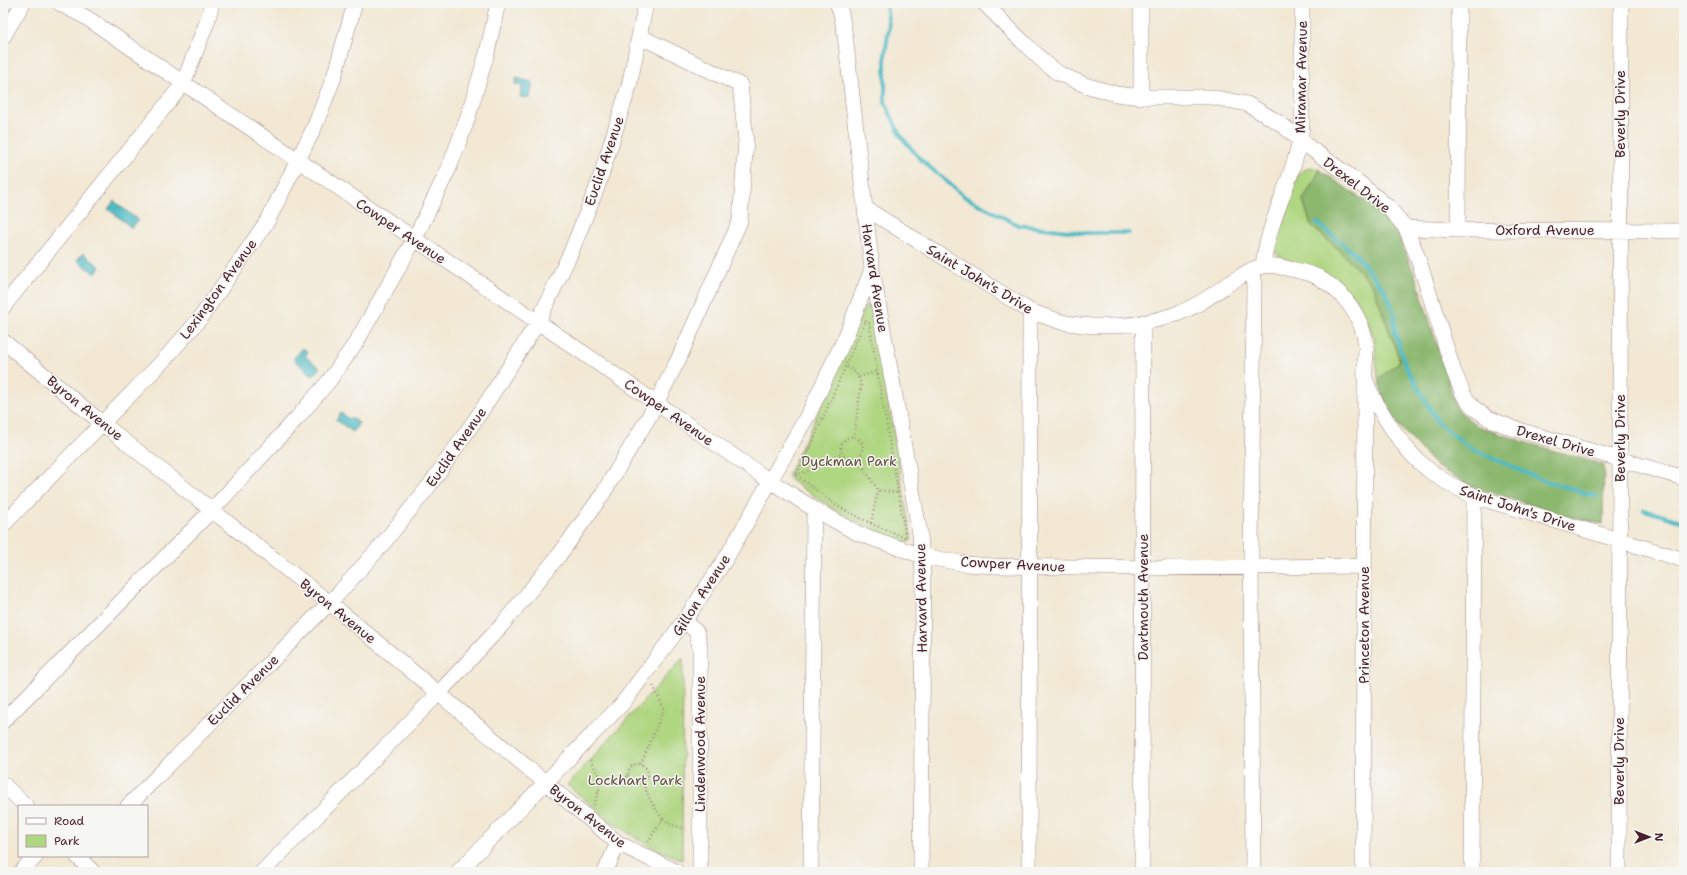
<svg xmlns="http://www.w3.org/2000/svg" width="1687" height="875" font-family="'Shantell Sans',sans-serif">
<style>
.green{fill:#afd680;stroke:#7c7a56}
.forest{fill:#8bb76e;stroke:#6a6b4c}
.water{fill:#4cbac4;stroke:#4b6c78}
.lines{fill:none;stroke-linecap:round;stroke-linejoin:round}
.stream{stroke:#4cbac4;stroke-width:4}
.minor-casing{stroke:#9e8480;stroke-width:16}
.path{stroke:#9e8480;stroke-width:2.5;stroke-dasharray:1 3;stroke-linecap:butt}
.minor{stroke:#fff;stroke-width:15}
.labels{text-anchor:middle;stroke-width:3;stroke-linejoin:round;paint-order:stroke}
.street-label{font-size:14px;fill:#4a1f2b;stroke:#f6f6f2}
.park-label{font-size:14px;fill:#634d40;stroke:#f6f6f2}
</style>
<rect width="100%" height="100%" fill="#f6f6f2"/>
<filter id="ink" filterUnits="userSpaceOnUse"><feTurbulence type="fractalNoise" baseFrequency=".025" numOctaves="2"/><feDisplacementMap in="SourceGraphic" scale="8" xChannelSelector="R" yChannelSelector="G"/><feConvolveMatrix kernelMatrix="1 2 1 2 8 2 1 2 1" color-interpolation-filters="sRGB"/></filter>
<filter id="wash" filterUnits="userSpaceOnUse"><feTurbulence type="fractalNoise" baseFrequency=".012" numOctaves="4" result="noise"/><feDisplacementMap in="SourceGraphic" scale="16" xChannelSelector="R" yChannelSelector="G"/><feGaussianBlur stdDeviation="0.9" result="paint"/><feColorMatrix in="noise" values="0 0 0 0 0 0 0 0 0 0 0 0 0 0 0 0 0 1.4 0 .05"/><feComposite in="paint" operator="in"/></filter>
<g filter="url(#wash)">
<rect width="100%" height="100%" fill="#f2e8d4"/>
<path class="green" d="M1311 167 1320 170 1303 200 1311 225 1342 253 1373 285 1400 361 1378 379 1374 337 1365 316 1354 297 1337 281 1314 268 1295 264 1281 257 1274 251 1273 242 1284 207 1300 172Z
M869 305 872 309 910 530 912 540 910 542H905L868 528 835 510 790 480 788 475 817 415 865 306Z
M683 658 682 860 649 846 616 825 567 785Z"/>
<path class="forest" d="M1320 170 1372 206 1395 228 1416 278 1457 409 1477 426 1527 443 1604 465 1603 524 1573 518 1473 487 1436 466 1400 427 1386 405 1378 379 1400 361 1373 286 1342 253 1311 225 1303 200Z"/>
<path class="water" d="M516 78 533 82 530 98 520 97 522 86 515 84Z
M114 201 138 220 132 228 108 209Z
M83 253 100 267 95 274 77 260Z
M303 348 308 352 305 356 320 368 313 376 293 359Z
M341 413 349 419 351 417 359 423 353 432 336 420Z"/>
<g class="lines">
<path class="stream" d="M886 3 889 27 885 54V102L900 135 920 159 965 197 1018 225 1084 233H1129
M1317 223 1357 256 1386 292 1394 312 1395 333 1406 367 1439 424 1472 449 1542 480 1596 496
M1644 510 1684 522"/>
</g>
</g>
<g filter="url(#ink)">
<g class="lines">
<defs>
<path id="minor" d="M59 3 87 18 538 322 761 475 814 509 857 533 922 556 966 564 994 566 1158 568 1364 566
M837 3 841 13 845 35 872 269 920 534 923 575 921 872
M984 3 1022 41 1044 62 1058 73 1085 85 1116 94 1141 97H1211L1247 104 1281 124 1310 148 1358 182 1388 207 1406 228 1418 258 1454 372 1464 396 1474 408 1488 418 1512 428 1684 478
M3 37 23 3
M1141 97V3
M865 208 1030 311C1041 315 1052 319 1062 322 1097 329 1139 327 1173 315 1193 309 1211 296 1228 284 1238 278 1251 268 1263 266 1271 264 1281 267 1290 269 1300 271 1312 273 1321 279 1345 293 1364 320 1366 347 1366 357 1364 368 1365 378 1367 388 1377 404 1382 413 1408 456 1428 476 1474 496L1684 560
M1406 228 1458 230 1684 231
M1458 230 1459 3
M1263 266C1268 217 1297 175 1302 125V3
M1251 270 1254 285 1251 552 1253 872
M3 307 183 84 207 22 212 3
M3 341 103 424 342 613 618 843 677 872
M3 525 162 362 199 320 268 220 314 128 334 77 355 3
M685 620 697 633 700 648V872
M3 721 211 511 297 418 329 381 357 341 414 240 449 168 467 120 487 53 498 3
M3 784 26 806
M128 806 338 594 381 546 429 486 480 413 538 322 571 252 598 185 629 86 646 3
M77 856 93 872
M21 872 36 856
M262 872 438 694 501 626 560 554 602 495 650 415 679 358 740 221 746 141 740 85 639 36
M458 872 622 704 685 620 728 555 810 411 846 336 872 269
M605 872 618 843
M811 872 814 509
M1029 872 1030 311
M1142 872 1143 322
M1363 872 1365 383
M1472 872 1474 496
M1619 872 1621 3"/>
</defs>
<use href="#minor" class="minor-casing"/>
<path class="path" d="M865 321 869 323 906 538 874 525 837 506 796 475 810 448Z
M847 367C855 370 859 376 861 385L854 437
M859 377 878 371
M841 448a11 11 0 1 1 22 0a11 11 0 1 1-22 0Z
M857 458 878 490 899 493
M796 475 808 471 842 453
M871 523 878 490
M590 760 602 780
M628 774a10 10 0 1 1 20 0a10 10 0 1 1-20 0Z
M641 764 664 709 653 685
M602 780 627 777
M643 783C648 796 654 808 663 819L648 842
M594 805 602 780
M663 819 672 825 685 829"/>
<use href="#minor" class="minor"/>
</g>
</g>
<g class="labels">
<g class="street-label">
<text transform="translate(1301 77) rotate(-89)" y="5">Miramar Avenue</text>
<text transform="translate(1620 114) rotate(-90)" y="5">Beverly Drive</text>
<text transform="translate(604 161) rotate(-71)" y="5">Euclid Avenue</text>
<text transform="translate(1357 185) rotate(38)" y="5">Drexel Drive</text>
<text x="1545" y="235">Oxford Avenue</text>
<text transform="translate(401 231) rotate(34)" y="5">Cowper Avenue</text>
<text transform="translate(875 278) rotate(81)" y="5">Harvard Avenue</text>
<text transform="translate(980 279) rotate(31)" y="5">Saint John's Drive</text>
<text transform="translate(218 289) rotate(-54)" y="5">Lexington Avenue</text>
<text transform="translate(85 408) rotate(39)" y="5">Byron Avenue</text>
<text transform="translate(669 412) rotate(35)" y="5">Cowper Avenue</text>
<text transform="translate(1620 438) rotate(-90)" y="5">Beverly Drive</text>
<text transform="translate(1556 441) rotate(16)" y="5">Drexel Drive</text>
<text transform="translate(456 447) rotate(-55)" y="5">Euclid Avenue</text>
<text transform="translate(1518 508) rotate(18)" y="5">Saint John's Drive</text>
<text transform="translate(1013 564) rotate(3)" y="5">Cowper Avenue</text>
<text transform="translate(701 595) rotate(-57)" y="5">Gillon Avenue</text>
<text transform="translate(1143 597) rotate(-90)" y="5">Dartmouth Avenue</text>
<text transform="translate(921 598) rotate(-91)" y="5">Harvard Avenue</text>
<text transform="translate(338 611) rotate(39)" y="5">Byron Avenue</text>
<text transform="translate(1364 625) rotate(-90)" y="5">Princeton Avenue</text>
<text transform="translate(243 690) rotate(-45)" y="5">Euclid Avenue</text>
<text transform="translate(700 744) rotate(-90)" y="5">Lindenwood Avenue</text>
<text transform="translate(1619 761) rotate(-90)" y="5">Beverly Drive</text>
<text transform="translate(588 816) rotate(38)" y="5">Byron Avenue</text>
</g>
<g class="park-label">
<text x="849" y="466">Dyckman Park</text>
<text x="635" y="785">Lockhart Park</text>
</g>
</g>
<rect width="1687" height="875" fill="none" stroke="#f6f6f2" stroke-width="16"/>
<rect x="18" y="805" width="130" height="52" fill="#f6f6f2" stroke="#b1a0a2"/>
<rect x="26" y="818" width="20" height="6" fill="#ffffff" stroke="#b1a0a2"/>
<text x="54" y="825" font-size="12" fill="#4a1f2b">Road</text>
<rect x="26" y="835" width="20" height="12" fill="#afd680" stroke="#b1a0a2"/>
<text x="54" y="845" font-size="12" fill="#4a1f2b">Park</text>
<g transform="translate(1649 837) rotate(90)" stroke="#f6f6f2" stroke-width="3" paint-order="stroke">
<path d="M0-3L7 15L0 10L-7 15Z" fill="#4a1f2b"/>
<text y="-6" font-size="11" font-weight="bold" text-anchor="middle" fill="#4a1f2b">N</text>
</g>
</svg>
